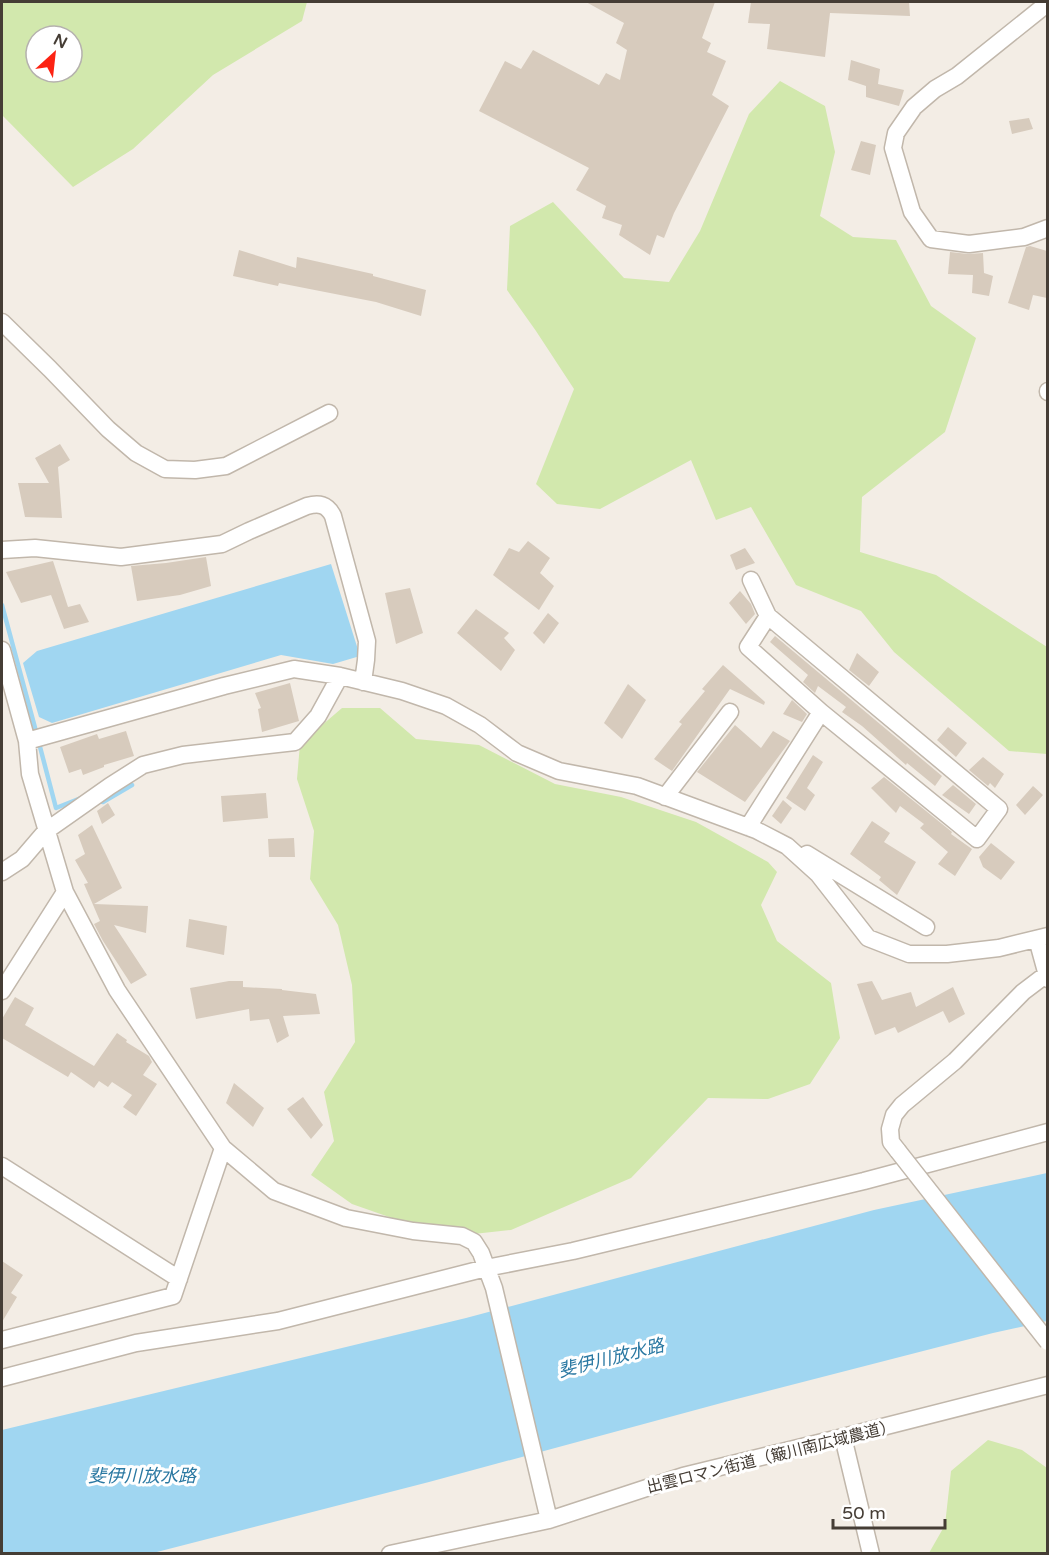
<svg xmlns="http://www.w3.org/2000/svg" width="1049" height="1555" font-family="'Varela Round','Noto Sans JP',sans-serif">
<style>
.green{fill:#d2e8ad;fill-rule:evenodd}
.water{fill:#a0d6f1}
.lines{fill:none;stroke-linecap:round;stroke-linejoin:round}
.stream{stroke:#a0d6f1;stroke-width:4.5}
.building{fill:#d7cbbd}
.minor-casing{stroke:#c1b7ab;stroke-width:19}
.minor{stroke:#fff;stroke-width:16}
.minor-bridge-casing{stroke:#c1b7ab;stroke-width:19;stroke-linecap:butt}
.minor-bridge{stroke:#fff;stroke-width:16}
.labels{text-anchor:middle;stroke-width:6;stroke-linejoin:round;paint-order:stroke}
.street-label{font-size:16px;fill:#453d35;stroke:#fff}
.water-label{font-size:18px;font-style:italic;fill:#2a78a2;stroke:#fff}
</style>
<rect width="100%" height="100%" fill="#f3ede5"/>
<path class="green" d="M2 2H307L302 21 213 75 133 149 73 187 2 115ZM36 36H72V72H36Z
M780 81 825 106 835 152 820 216 853 237 896 240 931 306 976 338 945 432 862 497 860 552 936 575 1047 647V754L1009 751 894 652 861 611 796 585 751 507 716 520 691 460 600 509 557 504 536 484 574 389 536 331 507 290 510 226 553 202 624 278 669 282 700 231 749 114Z
M342 708H380L416 739 479 745 555 784 621 797 696 822 768 862 777 872 761 905 777 941 831 983 840 1038 810 1084 768 1099 708 1098 631 1178 511 1230 446 1237 352 1204 311 1175 334 1141 324 1092 355 1042 352 985 338 925 310 879 314 831 297 779 300 744Z
M988 1440 1022 1450 1047 1468V1553H929L945 1525 951 1471Z"/>
<path class="water" d="M331 564 360 656 333 664 281 655 52 723 39 717 23 663 37 651Z
M1047 1173V1321L993 1333 725 1402 429 1482 153 1553H2V1430L466 1318 874 1210Z"/>
<g class="lines">
<path class="stream" d="M2 605 37 735
M39 743 56 808 81 798
M98 801 103 802 132 785"/>
</g>
<path class="building" d="M586 2H715L702 38 711 43 707 52 726 61 712 95 729 106 674 213 664 238 657 235 650 255 619 235 622 225 602 218 606 206 576 190 589 168 479 111 505 61 521 69 533 50 599 85 606 73 620 80 627 50 616 43 624 23Z
M751 2H909L910 16 830 13 825 57 767 49 770 24 748 23Z
M851 60 880 69 878 84 904 90 899 106 866 97V86L848 80Z
M1029 118 1033 129 1012 134 1009 121Z
M861 141 876 145 870 175 851 170Z
M1030 246 1047 251V298L1033 295 1029 310 1008 303 1026 247Z
M239 250 296 268 297 257 373 274V276L426 290 421 316 376 302 279 283 278 286 233 276Z
M950 252 968 254 983 253 984 273 993 276 989 296 972 293 973 275 948 274Z
M60 444 70 460 58 467 62 518 25 517 18 483H49L35 458Z
M528 541 550 558 540 573 554 586 539 610 493 575 509 548 519 552Z
M745 548 755 563 736 570 730 555Z
M206 557 211 586 180 595 137 601 131 566 166 563Z
M53 561 68 607 80 604 89 622 64 629 51 595 21 603 6 572Z
M410 588 423 633 396 644 385 593Z
M740 591 751 604 755 614 746 624 729 603Z
M476 609 509 633 504 638 515 650 501 671 457 633Z
M548 613 559 623 544 644 533 633Z
M775 636 942 776 935 786 907 763 906 765 862 726 842 712 846 707 818 686 815 693 803 682 808 675 770 642Z
M857 653 879 672 869 686 849 670Z
M723 665 765 702 764 705 730 689 672 771 654 759 682 724 679 722 705 691 702 689Z
M290 683 299 721 262 732 258 709 261 708 255 693Z
M628 684 646 700 622 739 604 723Z
M792 700 807 714 802 722 783 714Z
M735 725 761 748 773 731 790 741 745 802 697 772Z
M948 727 967 743 956 757 937 740Z
M126 731 134 756 104 765V767L83 775 81 769 69 773 60 747 97 734 99 739Z
M813 755 823 762 807 788 815 795 805 811 786 798Z
M983 757 1004 774 995 788 990 783 988 786 969 770Z
M884 777 952 832 951 834 972 849 955 876 938 864 948 852 920 828 924 824 900 806 896 813 871 788Z
M953 785 976 804 969 814 942 795Z
M1033 786 1043 795 1025 815 1016 805Z
M266 793 268 818 223 822 221 796Z
M783 800 792 808 781 824 772 816Z
M108 803 115 815 102 824 97 811Z
M872 821 890 833 884 842 916 862 897 895 879 880 881 877 850 854Z
M92 825 122 888 94 904 148 906 146 933 114 925 147 975 131 984 103 941 94 924 100 921 84 884 88 883 75 860 85 854 78 835Z
M294 838 295 857H269L268 839Z
M991 843 1015 862 1001 880 983 867 979 857Z
M189 919 227 926 224 955 186 947Z
M229 981H243V987L282 989V990L316 994 320 1014 283 1016 289 1036 277 1043 269 1019 250 1021 249 1009 196 1019 190 988Z
M872 981 882 1000 911 992 916 1007 953 987 965 1014 949 1023 943 1011 898 1033 895 1027 875 1035 857 984Z
M15 997 34 1008 25 1025 94 1066 117 1033 127 1040 126 1042 149 1056 152 1062 143 1075 157 1084 136 1116 123 1107 132 1095 112 1082 108 1087 99 1081 94 1088 71 1072 68 1077 2 1038V1019Z
M234 1083 264 1108 253 1127 226 1103Z
M303 1097 323 1125 311 1139 287 1109Z
M2 1261 23 1275 11 1293 17 1297 2 1322Z"/>
<g class="lines">
<defs>
<path id="minor" d="M1048 3 957 76 935 89 914 107 896 133 893 148 912 212 931 239 969 244 1024 237 1048 228
M2 322 50 369 108 429 136 453 165 469 195 470 226 466 329 413
M1048 391V392
M2 550 35 548 121 557 222 544 249 531 307 506C319 503 327 504 333 516L367 641 366 660 363 682
M768 616 999 809 977 839 821 712
M2 650 27 741 30 774 65 892 117 990 223 1148 274 1191 346 1218 413 1231 462 1236 474 1242 481 1253 494 1288 549 1520
M27 741 224 686 294 669 340 676 402 691 446 706 480 725 517 753 559 771 637 786 756 830 787 846 818 874 868 938 909 954H947L999 948 1048 936
M665 797 730 712
M748 827 821 712 748 647 768 616 751 580
M807 854 926 927
M2 872 22 859 46 831 110 786 143 765 183 755 295 742 318 716 340 676
M1037 939 1048 979
M2 991 65 892
M898 1151 891 1142 890 1129 894 1115 902 1105 955 1061 1023 992 1048 973
M2 1166 179 1279
M2 1340 173 1296 223 1148
M2 1378 136 1343 278 1321 486 1268 573 1251 864 1181 1048 1132
M843 1437 871 1554
M390 1554 549 1520 683 1476 843 1437 1048 1385"/>
</defs>
<use href="#minor" class="minor-casing"/>
<use href="#minor" class="minor"/>
<defs>
<path id="minor-bridge" d="M898 1151 1048 1342"/>
</defs>
<use href="#minor-bridge" class="minor-bridge-casing"/>
<use href="#minor-bridge" class="minor-bridge"/>
</g>
<g class="labels">
<g class="street-label">
<text transform="translate(771 1456) rotate(-14)" y="6">出雲ロマン街道（簸川南広域農道）</text>
</g>
<g class="water-label">
<text transform="translate(611 1358) rotate(-14)" y="6">斐伊川放水路</text>
<text x="142" y="1482">斐伊川放水路</text>
</g>
</g>
<rect width="1049" height="1555" fill="none" stroke="#453d35" stroke-width="6"/>
<g transform="translate(54 54) rotate(27)"><circle r="28" fill="#ffffff" stroke="#b5b1ae" stroke-width="1.5"/>
<path d="M0-4.5L10 22L0 15L-10 22Z" fill="#fc2313"/>
<text y="-9" font-size="16" font-weight="bold" text-anchor="middle" fill="#453d35">N</text>
</g>
<path d="M833 1519v9h112v-9" fill="none" stroke="#453d35" stroke-width="3"/>
<text x="842" y="1519" font-size="18" fill="#453d35" stroke="#ffffff" stroke-width="4.5" paint-order="stroke">50 m</text>
</svg>
